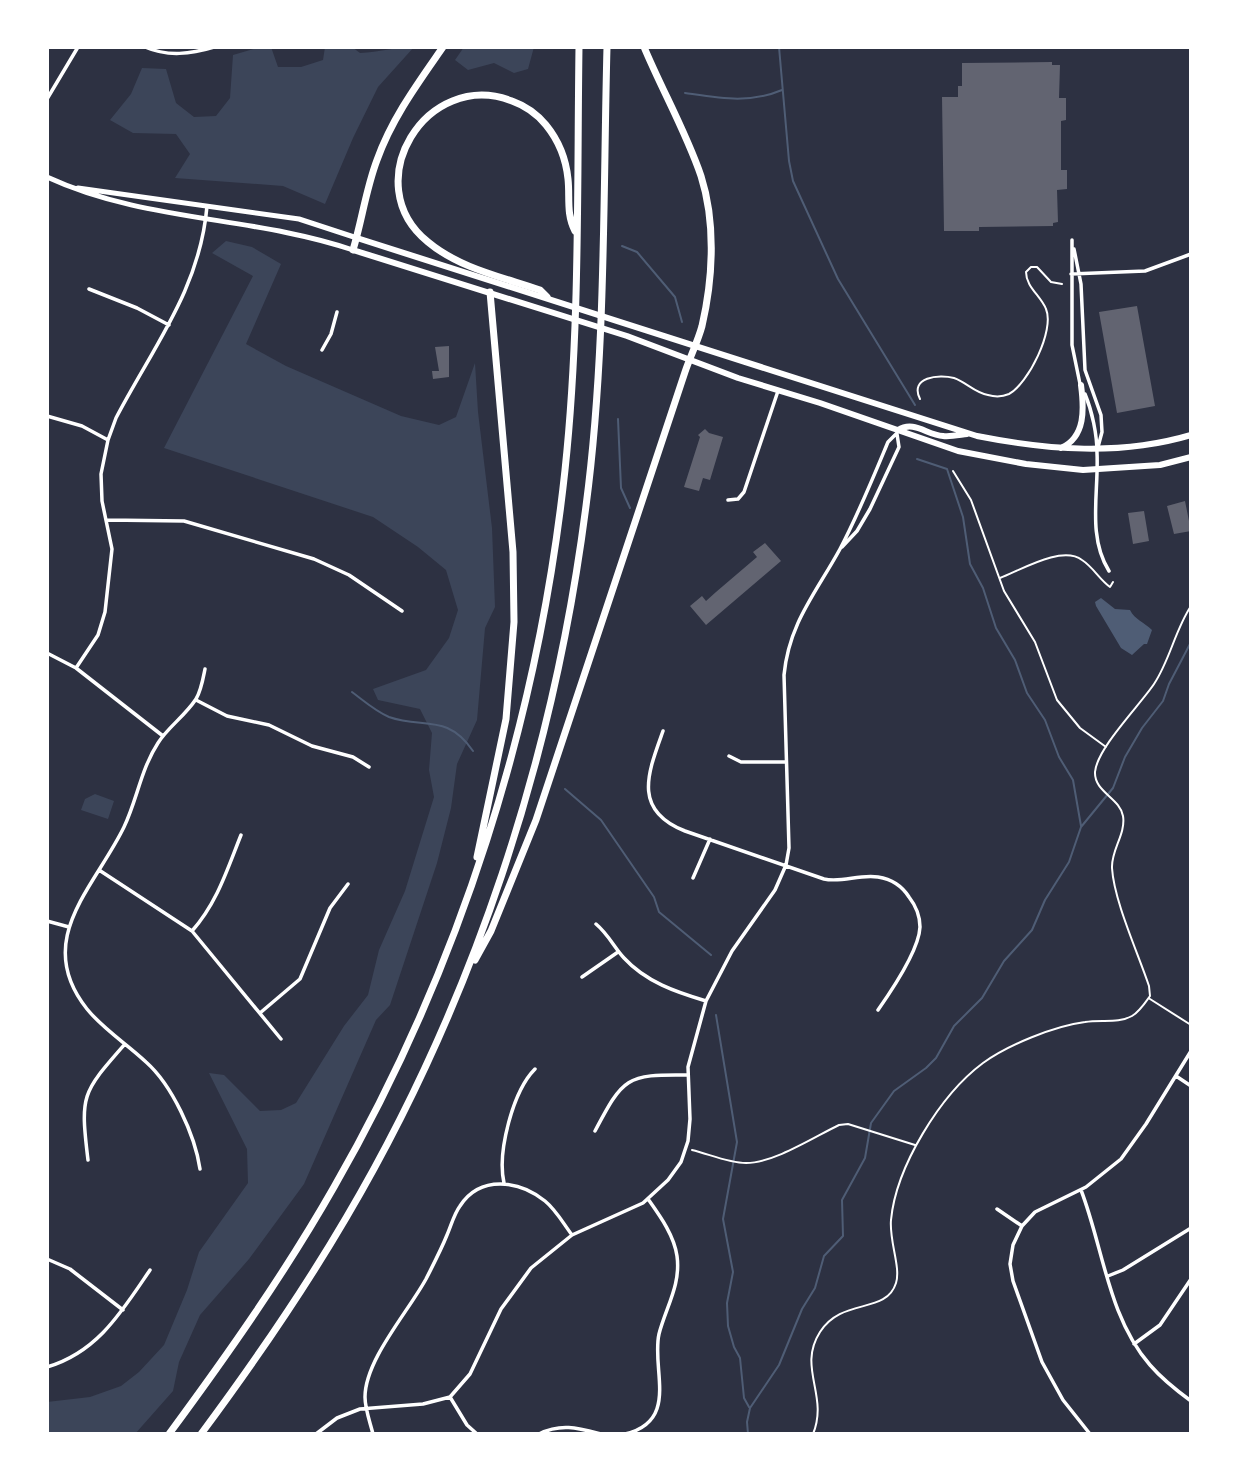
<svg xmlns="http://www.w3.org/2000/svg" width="1238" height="1481" font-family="'DejaVu Sans',sans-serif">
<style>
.green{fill:#3c4559}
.water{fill:#4f5d75}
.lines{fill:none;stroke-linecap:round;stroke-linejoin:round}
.stream{stroke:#4f5d75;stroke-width:2}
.building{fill:#626471}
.path{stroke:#fff;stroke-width:2}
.minor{stroke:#fff;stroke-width:3.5}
.secondary{stroke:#fff;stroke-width:5}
.primary{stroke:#fff;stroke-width:6}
.motorway{stroke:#fff;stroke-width:7}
</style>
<rect width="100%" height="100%" fill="#2d3142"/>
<path class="green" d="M260 47H271L278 67H301L323 60 325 47H352L360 53C379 52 395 47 414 47L378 87 353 138 325 204 283 186 175 178 190 154 176 134 133 133 110 120 131 94 142 68 166 69 176 103 194 117 216 116 230 98 233 55Z
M464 47H534L528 69 514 73 494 63 468 70 455 60Z
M226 241 252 247 281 264 246 344 286 366 401 416 439 425 456 417 475 363 478 412 492 528 495 607 485 628 477 720 457 764 451 808 437 863 390 1005 376 1020 304 1184 249 1259 200 1315 179 1362 173 1391 135 1434H47V1402L90 1397 121 1386 139 1372 164 1345 187 1290 199 1252 248 1183 247 1149 209 1073 224 1075 260 1111 281 1110 296 1103 344 1026 368 995 379 950 405 891 434 797 429 770 432 733 420 709 378 700 373 689 426 670 449 638 458 610 446 570 418 547 373 517 164 448 253 276 212 253Z
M95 794 114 801 108 819 81 810 85 799Z"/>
<path class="water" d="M1101 598 1115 609 1130 610C1135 620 1144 622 1152 630L1147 644H1144L1132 655 1121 648 1096 606 1095 602Z"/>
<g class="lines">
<path class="stream" d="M779 47 789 161 793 181 838 279 915 405
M685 93C719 98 749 104 782 90
M622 246 637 252 675 297 682 322
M618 419 621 488 630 508
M917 459 947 469 963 517 970 564 983 588 996 628 1015 660 1027 693 1045 720 1059 757 1073 780 1081 826
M352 692C364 701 375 711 389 717 423 729 447 713 473 751
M565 789 601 820 654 897 659 912 711 955
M716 1015 737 1142 723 1219 733 1272 727 1303 728 1326 734 1347 740 1358 744 1398 749 1407
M748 1434 747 1422 750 1408 779 1365 802 1309 815 1288 824 1256 843 1236 842 1200 865 1158 871 1123 894 1091 926 1068 936 1058 954 1026 982 998 1004 961 1032 930 1045 900 1069 862 1081 827 1113 788 1125 757 1142 728 1163 701 1169 684 1191 642"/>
</g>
<path class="building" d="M1052 62V65H1060L1059 98H1066V120L1061 121V170H1067V189L1057 190 1058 222 1053 223V226L979 227V231H944L942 97H958V86H962V63Z
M1137 306 1155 406 1117 413 1099 312Z
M449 346V377L433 379 432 371H439L435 347Z
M705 429 709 433 723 437 710 480 703 478 699 491 684 487 700 437 698 435Z
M1185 501 1191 531 1174 534 1167 506Z
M1144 511 1149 541 1133 544 1128 513Z
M765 543 781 561 706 625 690 606 702 596 706 601 716 592 757 557 753 552Z"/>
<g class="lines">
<path class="path" d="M920 399C909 377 939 374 954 378 966 382 975 393 988 395 995 397 1002 397 1009 394 1028 384 1055 330 1046 309 1041 296 1026 287 1026 272L1031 267H1037L1051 282 1062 284
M953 471 971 500 1004 591 1035 642 1057 700 1080 728 1106 747
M1000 578C1021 570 1062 545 1082 560 1093 567 1099 579 1110 587L1113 582
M1150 999 1191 1025
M692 1150C709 1154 728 1163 746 1163 774 1163 814 1137 839 1125L848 1124 915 1145
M813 1434C829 1395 797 1368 820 1332 842 1297 886 1315 896 1283 901 1267 889 1241 891 1220 896 1167 940 1095 983 1063 1008 1045 1054 1026 1085 1022 1101 1019 1118 1024 1132 1016 1139 1012 1145 1003 1150 996L1149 986C1138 953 1114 901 1112 868 1111 850 1126 834 1123 816 1120 798 1094 792 1095 772 1097 748 1140 705 1154 684 1170 660 1175 630 1191 606"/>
<path class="minor" d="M145 47C168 57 191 54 214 47
M47 99 78 47
M1072 240V345L1080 384
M1074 249 1081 284 1085 370 1101 415 1102 432 1098 447
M1071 274 1145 271 1191 254
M89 289 137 308 169 325
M322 350 331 334 337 312
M1085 394C1092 411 1097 434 1097 453 1099 492 1087 536 1109 571
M47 416 82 426 108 440
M728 500 738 499 744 492 778 391
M106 520 184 521 314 559 349 575 402 611
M842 547 857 531 870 509 899 447 897 434
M47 653 76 668 163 736
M76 668 98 635 105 612 112 549 102 501 101 474 108 440 116 418C153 347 200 289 207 206
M196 700 227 716 269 725 312 746 353 757 369 767
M663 731C648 773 632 810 685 831L824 879C842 883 859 874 878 877 891 879 902 886 909 897 916 906 920 916 920 927 919 950 892 990 878 1010
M729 756 741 762H786
M99 870 192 931 281 1039
M693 878 710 839
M47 921 69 927
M596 924C608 934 614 947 624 958 646 982 676 992 706 1001
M192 931C217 903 227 870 241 835
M582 977 618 952
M260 1013 300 979 330 908 348 884
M1176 1076 1191 1086
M595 1131C623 1078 626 1074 687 1075
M88 1160C80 1094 82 1093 125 1044
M200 1169C195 1135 172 1085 146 1062 127 1044 103 1029 87 1009 32 940 95 887 124 827 137 800 141 769 158 743 168 727 185 716 196 699 201 691 203 679 205 669
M504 1183C497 1152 513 1091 535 1069
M1081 1190C1103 1247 1108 1317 1150 1365 1162 1379 1176 1390 1191 1401
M997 1209 1022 1226
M47 1259 70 1269 123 1310
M1108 1276 1123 1270 1191 1228
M1134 1344 1160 1325 1191 1279
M47 1367C98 1352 122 1311 150 1270
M450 1397 467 1425 477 1434
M316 1434 337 1418 360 1409 423 1404 450 1397 470 1374 501 1309 531 1268 572 1235 643 1203 668 1180 681 1162 688 1141 690 1119 688 1067 706 1001 732 951 775 890 786 865 789 848 784 675C789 623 816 593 840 549 858 515 873 478 888 442L897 433
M373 1434C370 1422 365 1409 365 1397 365 1360 408 1312 426 1279 433 1265 441 1250 447 1235 451 1226 454 1214 460 1206 480 1175 519 1180 545 1201 556 1210 563 1223 572 1235
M539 1434C561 1423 578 1428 601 1434
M625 1434C680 1421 651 1369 659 1334 666 1307 681 1285 677 1256 674 1235 660 1216 648 1199
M1090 1434 1063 1400 1042 1362 1013 1281 1010 1264 1013 1245 1022 1226 1035 1212 1086 1187 1121 1159 1146 1124 1191 1051"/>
<path class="secondary" d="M47 177C144 222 253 216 353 250
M78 188 299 219 357 238"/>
<path class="primary" d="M357 238 977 436C1048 450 1120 456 1191 435
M353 250 627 336 738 378 820 403 958 451 1026 464 1083 470 1160 465 1191 457
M898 430C914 420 927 435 943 436 950 437 959 435 967 434
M1061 448C1086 437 1084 408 1081 385"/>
<path class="motorway" d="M353 250C362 220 366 189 377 160 392 118 418 83 443 47
M547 297 540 290C502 277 459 268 428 242 356 184 426 68 512 101 526 106 537 114 546 125 559 141 566 159 568 179 570 197 566 214 575 231
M477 857 506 719 514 622 513 552 490 292
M475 960 491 931 536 820 685 372C690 357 698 341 702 326 713 279 716 223 701 176 686 132 662 90 644 47
M169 1434C228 1354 285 1273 334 1187 460 968 538 721 565 470 580 330 577 188 579 47
M201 1434C253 1364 302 1293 346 1218 474 1001 554 756 586 506 606 355 603 200 607 47"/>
</g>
<rect width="1238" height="1481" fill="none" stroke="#ffffff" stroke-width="98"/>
</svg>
